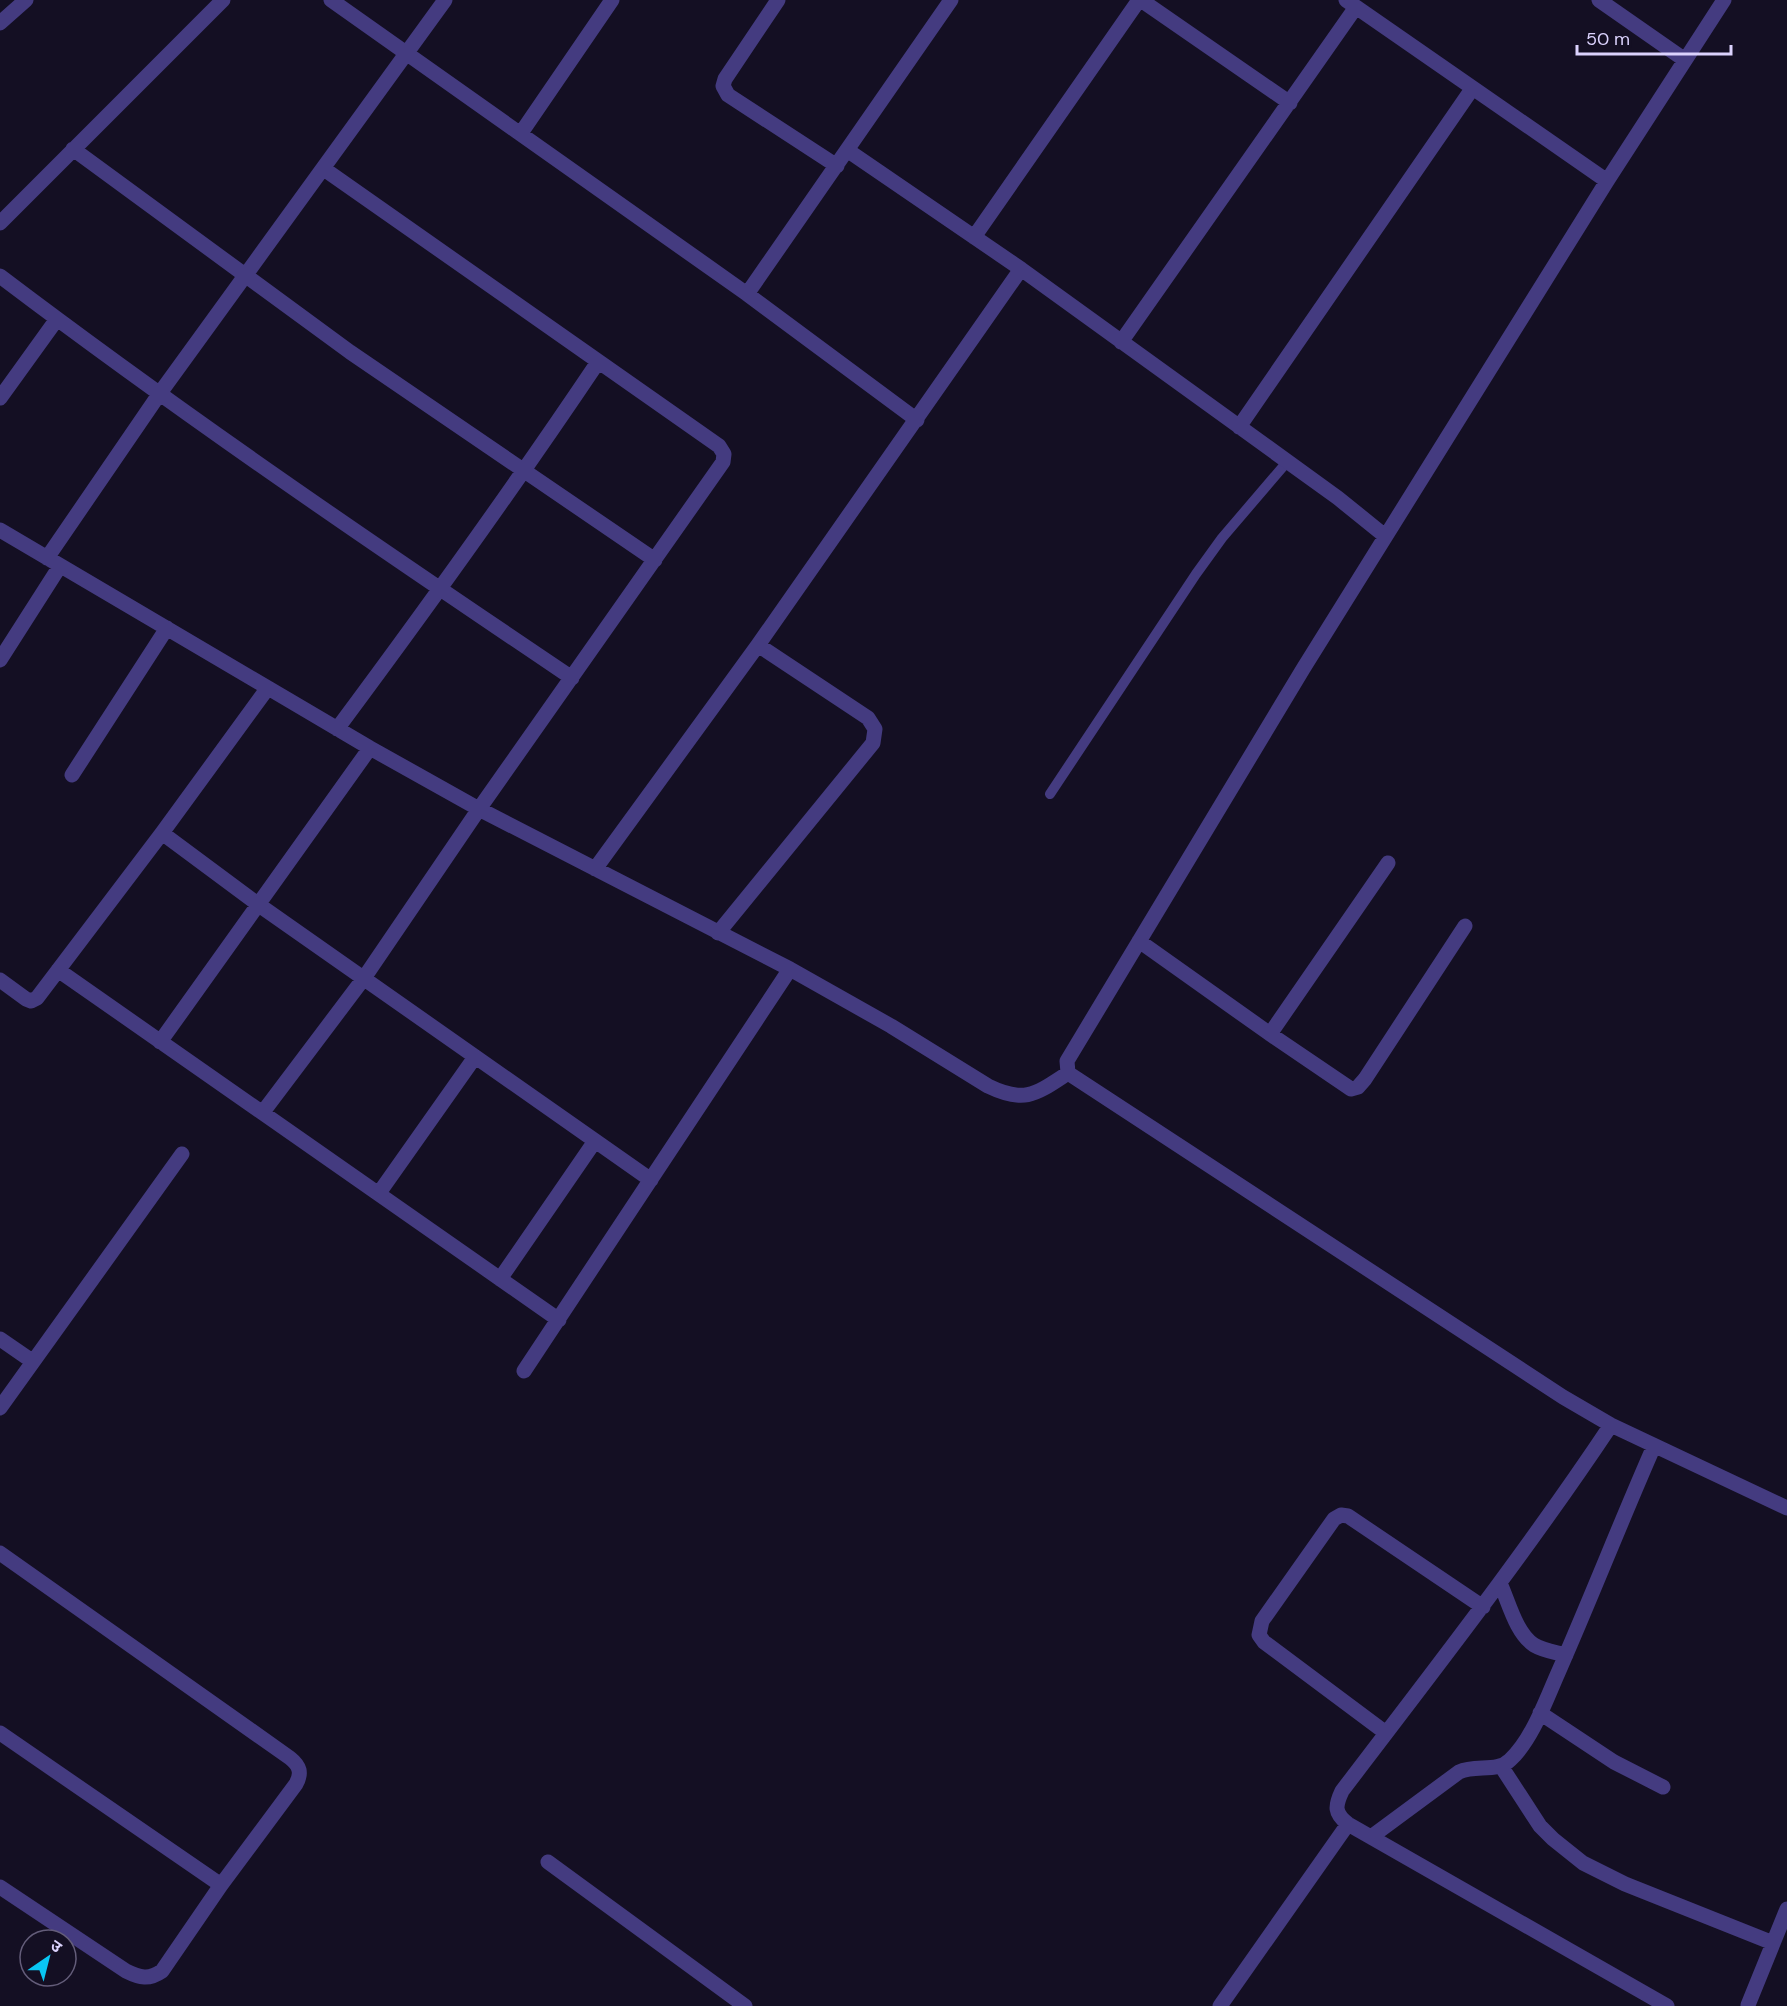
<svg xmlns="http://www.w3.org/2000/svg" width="1787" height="2006" font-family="'DM Sans','Noto Sans Devanagari',sans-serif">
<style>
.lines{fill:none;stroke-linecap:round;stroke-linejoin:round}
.service{stroke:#443b80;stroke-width:10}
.minor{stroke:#443b80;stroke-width:15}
.tertiary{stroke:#443b80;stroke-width:15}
</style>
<rect width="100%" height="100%" fill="#140f23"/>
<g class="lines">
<path class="service" d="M1050 794 1196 574 1222 538 1287 462"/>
<path class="minor" d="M331 0 747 294 917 420
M778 0 725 79 723 86 728 95 837 166
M1141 0 1290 103
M1346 0 1607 181
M1599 0 1685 60
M521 133 612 0
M73 149 350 352 655 560
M847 150 1021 269 1338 498 1385 536
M0 223 223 0
M974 237 1139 0
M0 276C186 417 379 548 572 678
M747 294 951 0
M1121 342 1356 7
M0 398 57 319
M1239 427 1472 89
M0 530 370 748 479 809 790 969 891 1026 988 1086C1025 1104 1036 1094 1068 1073
M47 558 160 393 445 0
M0 660 60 566
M337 729C427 608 514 487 598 362
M72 775 167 628
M162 833 259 905 651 1180
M595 869 758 645 1021 269
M718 933 873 743 875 729 868 718 758 645
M1139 941 1270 1034 1351 1089 1358 1087 1365 1079 1465 926
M58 970 559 1320
M0 980 26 999 31 1001 37 998 162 833 267 689
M1270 1034 1388 863
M160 1042 370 748
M1068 1073 1067 1061 1303 669 1607 181 1724 0
M1068 1073 1563 1397 1611 1425 1787 1508
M263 1112 364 978 479 809 723 462 724 454 719 446 324 169
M379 1193 475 1057
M500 1279 595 1141
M0 1339 32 1361
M524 1371 790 969
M0 1408 182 1154
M1611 1425C1527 1551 1434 1670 1342 1791 1335 1806 1334 1813 1348 1824L1667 2006
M0 1553 290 1758C300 1766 302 1773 296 1784L221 1885 162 1971C149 1980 140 1978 126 1971L0 1887
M1500 1583C1509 1603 1516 1633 1534 1645 1544 1651 1555 1652 1566 1655
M1540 1713 1614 1762 1663 1787
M0 1733 221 1885
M1386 1733 1264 1642 1259 1635 1262 1621 1334 1519 1341 1515 1348 1516 1483 1607
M1501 1766 1540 1826 1553 1839 1583 1863 1625 1884 1773 1943
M1371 1837 1459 1772C1476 1764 1497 1773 1510 1760 1532 1740 1546 1700 1558 1673 1591 1598 1621 1521 1654 1446
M548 1862 745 2006
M1748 2005 1787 1909
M1220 2006 1348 1824"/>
<path class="tertiary" d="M0 23 26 0"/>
</g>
<g transform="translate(48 1958) rotate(35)"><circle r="28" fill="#140f23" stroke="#645d7a" stroke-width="1.5"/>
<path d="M0-4.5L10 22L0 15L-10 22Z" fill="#09c6f3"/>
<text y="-9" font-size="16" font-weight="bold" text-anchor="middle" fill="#dbd2fd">उ</text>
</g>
<path d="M1577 45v9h154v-9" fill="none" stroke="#dbd2fd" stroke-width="3"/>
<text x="1586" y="45" font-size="18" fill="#dbd2fd" stroke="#140f23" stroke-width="4.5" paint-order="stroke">50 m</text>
</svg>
